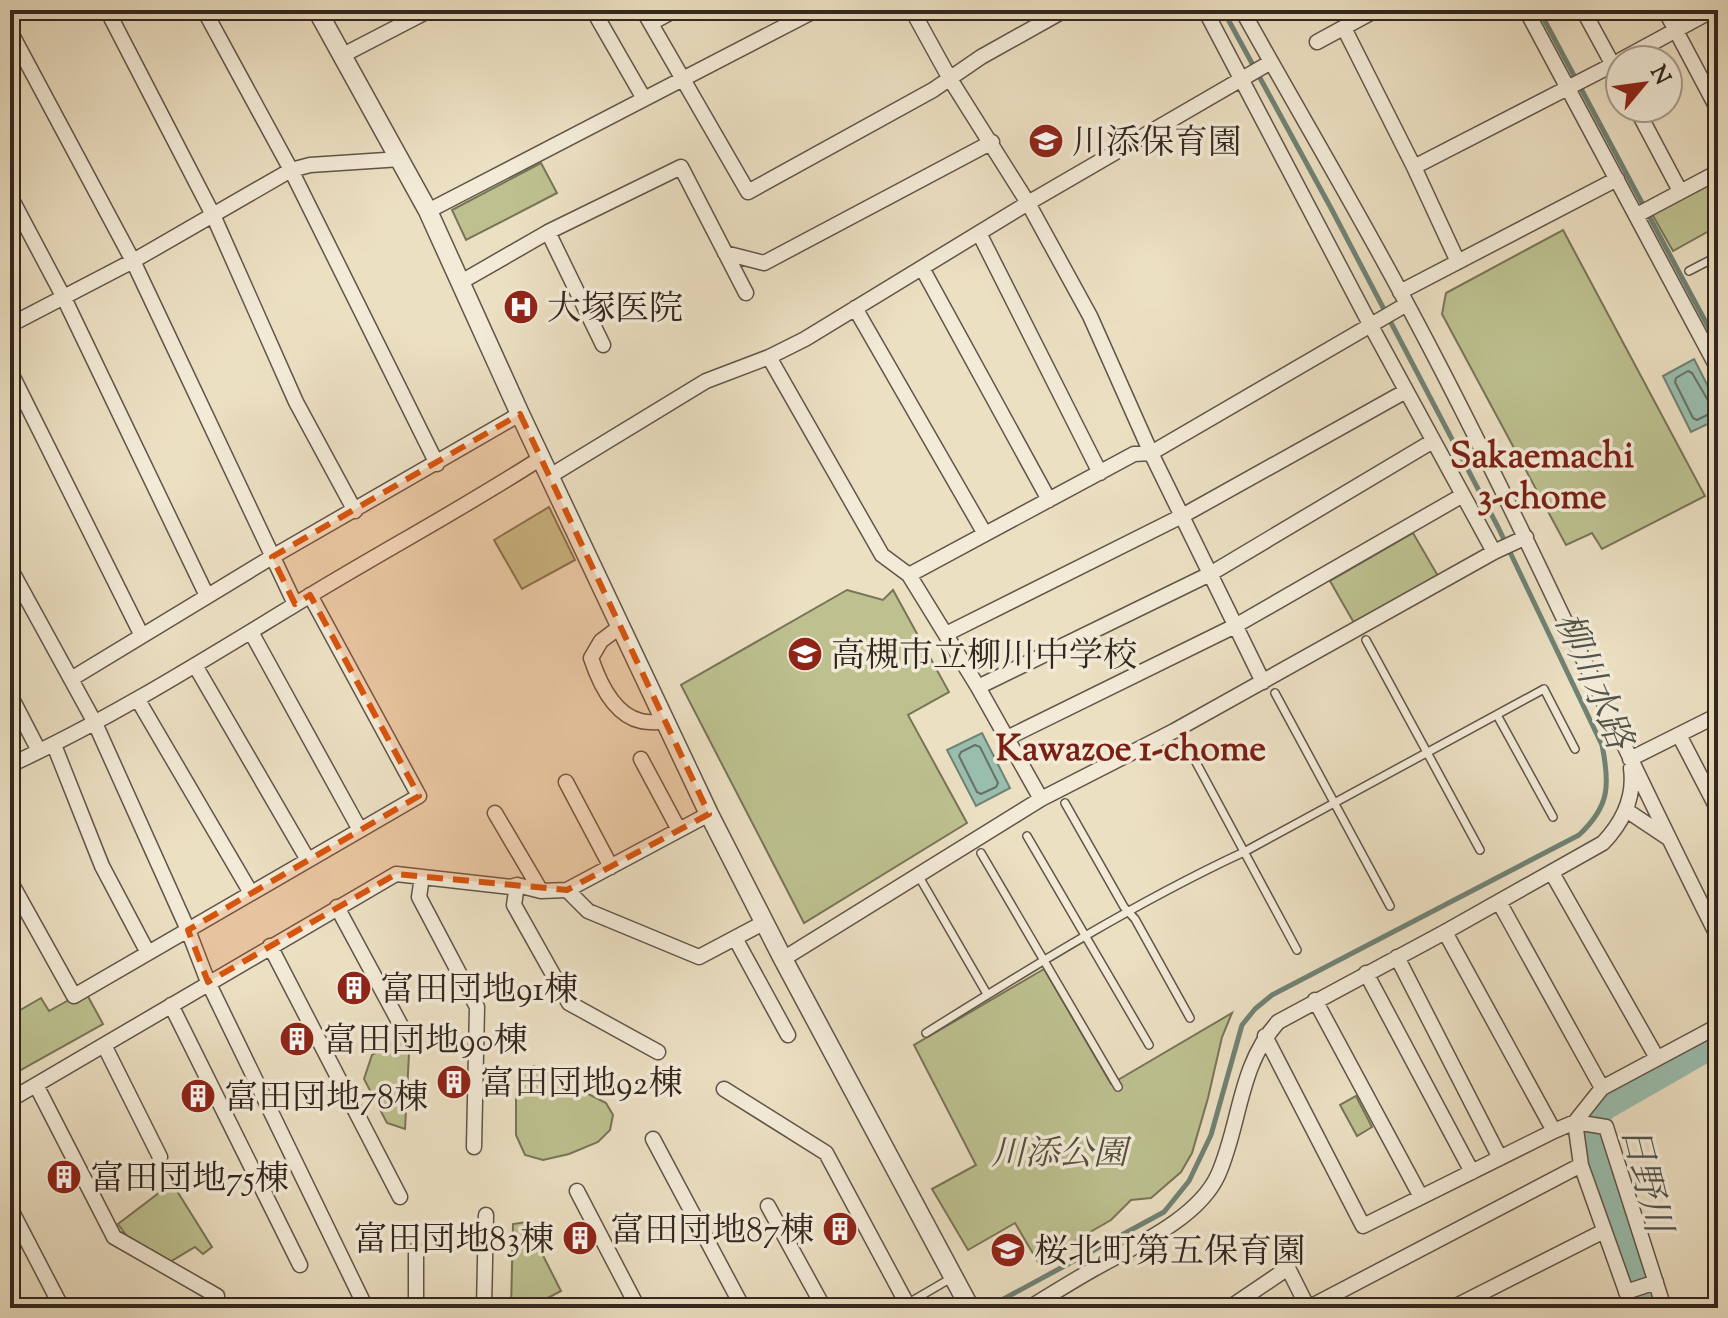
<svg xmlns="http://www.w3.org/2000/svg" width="1728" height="1318" font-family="'Sorts Mill Goudy','Noto Serif JP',serif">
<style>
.green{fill:#bdc190;stroke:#787458;stroke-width:2}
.water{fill:#9abeae;stroke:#708275;stroke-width:2}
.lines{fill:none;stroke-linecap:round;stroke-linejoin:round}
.shore{stroke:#667267;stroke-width:2}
.stream{stroke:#708275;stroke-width:5}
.river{stroke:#9abeae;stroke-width:30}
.service-casing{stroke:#605549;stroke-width:10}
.minor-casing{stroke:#605549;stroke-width:17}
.tertiary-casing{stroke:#605549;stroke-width:21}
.service{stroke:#f3ebd8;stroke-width:7}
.minor{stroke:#f3ebd8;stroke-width:14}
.tertiary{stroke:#f3ebd8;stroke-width:18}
.marked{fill:#d6540e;fill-opacity:0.2;stroke:#d6540e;stroke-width:6;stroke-dasharray:16 10;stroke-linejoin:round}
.labels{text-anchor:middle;stroke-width:7;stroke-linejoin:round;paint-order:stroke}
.poi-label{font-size:34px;fill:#322720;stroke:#f3ebd8;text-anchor:start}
.park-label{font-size:34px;font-style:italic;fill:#554e3c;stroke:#f3ebd8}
.neighbourhood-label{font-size:36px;font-weight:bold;fill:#7a1f14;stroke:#f3ebd8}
.water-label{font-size:36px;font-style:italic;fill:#51544b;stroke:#f3ebd8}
</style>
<rect width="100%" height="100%" fill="#ece0c3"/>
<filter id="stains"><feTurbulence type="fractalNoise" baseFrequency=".0025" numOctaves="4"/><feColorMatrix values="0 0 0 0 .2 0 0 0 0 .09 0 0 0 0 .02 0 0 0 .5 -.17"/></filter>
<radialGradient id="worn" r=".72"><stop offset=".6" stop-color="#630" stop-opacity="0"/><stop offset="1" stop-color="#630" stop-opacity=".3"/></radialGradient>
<path class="green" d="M541 163 557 193 466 240 452 210Z
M1718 178V226L1673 251 1652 214Z
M1563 230 1705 496 1602 549 1592 533 1566 545 1442 314 1446 293Z
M549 507 575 560 522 589 494 540Z
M1413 533 1438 576 1354 623 1330 581Z
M847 590 883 600 893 590 949 692 908 715 967 823 804 923 681 685Z
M1044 969 1111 1084 1232 1013 1222 1037 1208 1098 1192 1153 1181 1172 1151 1198 1131 1200 1111 1220 1038 1262 1015 1223 968 1250 932 1189 976 1165 914 1045Z
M85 991 103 1024 10 1076V1016L41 998 49 1011Z
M402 1037 409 1054 405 1129 387 1123 364 1079 372 1055Z
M534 1066 606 1103 613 1115 610 1130 598 1142 569 1154 543 1160 525 1155 516 1135V1078Z
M1356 1096 1372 1127 1357 1136 1340 1105Z
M172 1183 212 1247 203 1254 195 1247 168 1263 134 1246 118 1224Z
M526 1222 561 1291 529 1308H511L513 1224Z"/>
<path class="water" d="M1694 359 1718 406V419L1691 432 1663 376Z
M982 733 1010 788 976 806 947 750Z"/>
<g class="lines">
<path class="shore" d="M1688 371 1692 373 1713 409 1711 413 1697 420 1693 418 1675 382 1676 378Z
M975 745 980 747 998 783 996 787 981 794 977 792 959 756 961 752Z"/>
<path class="stream" d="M1539 10 1718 345
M987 1308 1164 1212 1189 1181 1211 1135 1242 1025 1255 1009 1272 995 1579 835C1610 806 1610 785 1602 745L1498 527 1332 210 1223 10"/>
<path class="river" d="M1643 1308 1592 1146 1591 1126 1601 1107 1718 1040"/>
<defs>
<path id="service" d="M1689 271 1718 256
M1366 640 1480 850
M1275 693 1390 906
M1497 715 1553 817
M1184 740 1297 950
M1065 803 1124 907 1135 919 1190 1018
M1027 836 1149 1045
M981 853 1118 1087
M918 875 987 994
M926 1033C1027 970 1136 902 1244 852L1544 689 1575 749
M900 1308 953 1277"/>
<path id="minor" d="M107 10 213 215 296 402 355 511
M204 10 291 170 437 464
M593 10 643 97
M643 10 748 192 933 90 981 57 1065 10
M912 10 950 79 1028 203 1090 316 1151 453 1263 682
M1205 10 1371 326 1494 552
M1242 10C1297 109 1355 206 1408 306 1519 513 1612 728 1718 937
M1526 10 1718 369
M1583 10 1620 78
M1665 10 1718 110
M651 23 675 10
M1344 28 1414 167 1458 262
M10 31 133 261 295 604
M1317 42 1376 10
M343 55 430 10
M1621 60 1713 10
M1636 108 1680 191
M1414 167 1620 61
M10 196 64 298 207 596
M428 211C557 143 687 77 816 10
M1637 215 1718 172
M548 232 603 345
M979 233 1100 473
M725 253 764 263 992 142
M922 268 1049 500
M461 282 548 232 681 167 746 293
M1400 292 1617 179
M855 308 985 534
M1718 317V318
M10 325 133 261 291 170 310 165 401 159
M769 357 882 555 909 575 978 687 1041 799
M10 371 142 636
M550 476 706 381 769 357 805 339 1028 203 1271 62
M10 568 95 723 188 930 208 982 366 1308
M909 575 1134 454 1151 453 1407 304
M621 626 601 641 591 658C599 682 614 715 641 721 649 723 658 722 666 722
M251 632 360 830
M946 634 1182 516 1406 391
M196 667 308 860
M71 679 272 557 520 414
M978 687 1210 574 1433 441
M10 695 39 751
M138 700 251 893
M1679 735 1718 810
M1007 738 1235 626 1463 495
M54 745 102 866 148 953
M641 759 679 830
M1630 759 1718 715
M10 765C110 719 202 661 296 604 377 554 461 510 541 458
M566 782 611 867
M1626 810 1668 838
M495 813 541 891
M1552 873 1657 1058
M422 877 419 897 477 1007 474 1147
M10 881 74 996 419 796 310 595
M517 885 514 905 569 1003 658 1052
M567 890 588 911 699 957 765 922
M1499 902 1602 1088
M337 907 405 1033
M1445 932 1554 1131 1575 1122 1606 1127 1664 1308
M735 938 788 1035
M270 946 400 1197
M1397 957 1500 1158
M783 959 1041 799 1174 731 1494 552 1526 537
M1366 973 1472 1172
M1315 1000 1421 1197
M171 1005 300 1265
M1265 1036 1363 1226 1554 1131
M104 1045 160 1157
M36 1085 114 1237 217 1296
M724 1089 826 1153 907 1304
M10 1100 396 874 511 887 517 885 541 891 567 890 709 814
M653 1139 743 1308
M577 1191 638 1308
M768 1206 824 1308
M10 1208 62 1308
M416 1250V1308
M1626 1292 1656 1282
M550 1307V1308
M484 1308 486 1215
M1029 1308C1050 1295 1071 1282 1092 1270 1133 1247 1198 1219 1218 1175 1241 1123 1238 1067 1278 1022L1445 932 1603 843C1623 822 1635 797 1631 768
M1229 1308 1288 1268 1308 1308
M1308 1308 1581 1165
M1452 1308 1604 1231
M1632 1308 1581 1165 1575 1122 1602 1088 1718 1026"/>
<path id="tertiary" d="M317 10 428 211 520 414 709 814 783 959 970 1308"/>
</defs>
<use href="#service" class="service-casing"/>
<use href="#minor" class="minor-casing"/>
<use href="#tertiary" class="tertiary-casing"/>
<use href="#service" class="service"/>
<use href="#minor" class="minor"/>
<use href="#tertiary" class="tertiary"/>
</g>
<path class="marked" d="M520 414 709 814 567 890 396 874 208 982 188 930 419 796 310 595 295 604 272 557Z"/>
<defs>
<symbol id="school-disc" viewBox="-11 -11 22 22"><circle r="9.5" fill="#8f2418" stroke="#f3ebd8"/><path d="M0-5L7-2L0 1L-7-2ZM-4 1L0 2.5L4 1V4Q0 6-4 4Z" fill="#fff"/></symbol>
<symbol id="hospital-disc" viewBox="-11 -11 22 22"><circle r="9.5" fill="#8f2418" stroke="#f3ebd8"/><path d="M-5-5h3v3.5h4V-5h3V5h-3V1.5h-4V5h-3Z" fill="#fff"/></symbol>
<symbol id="building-disc" viewBox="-11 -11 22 22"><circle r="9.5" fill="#8f2418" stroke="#f3ebd8"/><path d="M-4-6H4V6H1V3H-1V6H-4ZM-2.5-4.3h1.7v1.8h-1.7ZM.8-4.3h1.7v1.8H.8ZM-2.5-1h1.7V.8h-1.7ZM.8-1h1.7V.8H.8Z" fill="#fff"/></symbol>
</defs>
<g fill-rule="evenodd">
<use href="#school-disc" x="1026" y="121" width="40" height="40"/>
<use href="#hospital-disc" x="501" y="287" width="40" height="40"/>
<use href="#school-disc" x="785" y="634" width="40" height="40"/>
<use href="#building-disc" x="334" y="968" width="40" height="40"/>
<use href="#building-disc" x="277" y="1019" width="40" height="40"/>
<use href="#building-disc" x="434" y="1062" width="40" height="40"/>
<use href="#building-disc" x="178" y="1076" width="40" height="40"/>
<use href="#building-disc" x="44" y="1157" width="40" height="40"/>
<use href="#building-disc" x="820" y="1209" width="40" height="40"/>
<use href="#building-disc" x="560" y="1218" width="40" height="40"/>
<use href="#school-disc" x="988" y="1230" width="40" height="40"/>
</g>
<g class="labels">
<g class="poi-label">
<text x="1072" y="153">川添保育園</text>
<text x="547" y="319">大塚医院</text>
<text x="831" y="666">高槻市立柳川中学校</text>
<text x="380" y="1000">富田団地91棟</text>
<text x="323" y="1051">富田団地90棟</text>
<text x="480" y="1094">富田団地92棟</text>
<text x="224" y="1108">富田団地78棟</text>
<text x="90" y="1189">富田団地75棟</text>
<text x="814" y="1241" text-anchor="end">富田団地87棟</text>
<text x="554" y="1250" text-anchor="end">富田団地83棟</text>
<text x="1034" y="1262">桜北町第五保育園</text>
</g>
<g class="park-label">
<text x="1059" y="1164">川添公園</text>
</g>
<g class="neighbourhood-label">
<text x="1542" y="467">Sakaemachi<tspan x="1542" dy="41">3-chome</tspan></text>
<text x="1131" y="760">Kawazoe 1-chome</text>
</g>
<g class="water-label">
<text transform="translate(1595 680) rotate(67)" y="13">柳川水路</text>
<text transform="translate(1648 1179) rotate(76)" y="13">日野川</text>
</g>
</g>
<rect width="1728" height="1318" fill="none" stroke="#ece0c3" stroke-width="40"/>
<rect x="12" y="12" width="1704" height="1294" fill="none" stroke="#322720" stroke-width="4"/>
<rect x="20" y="20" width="1688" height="1278" fill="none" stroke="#322720" stroke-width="2"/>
<g transform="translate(1644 84) rotate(61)"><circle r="38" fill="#f3ebd8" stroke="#a69d8e" stroke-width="2"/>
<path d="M0-6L14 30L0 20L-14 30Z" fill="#8f2418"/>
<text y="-12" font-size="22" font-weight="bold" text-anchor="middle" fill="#322720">N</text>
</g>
<rect width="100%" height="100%" filter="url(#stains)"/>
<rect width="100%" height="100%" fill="url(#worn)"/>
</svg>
